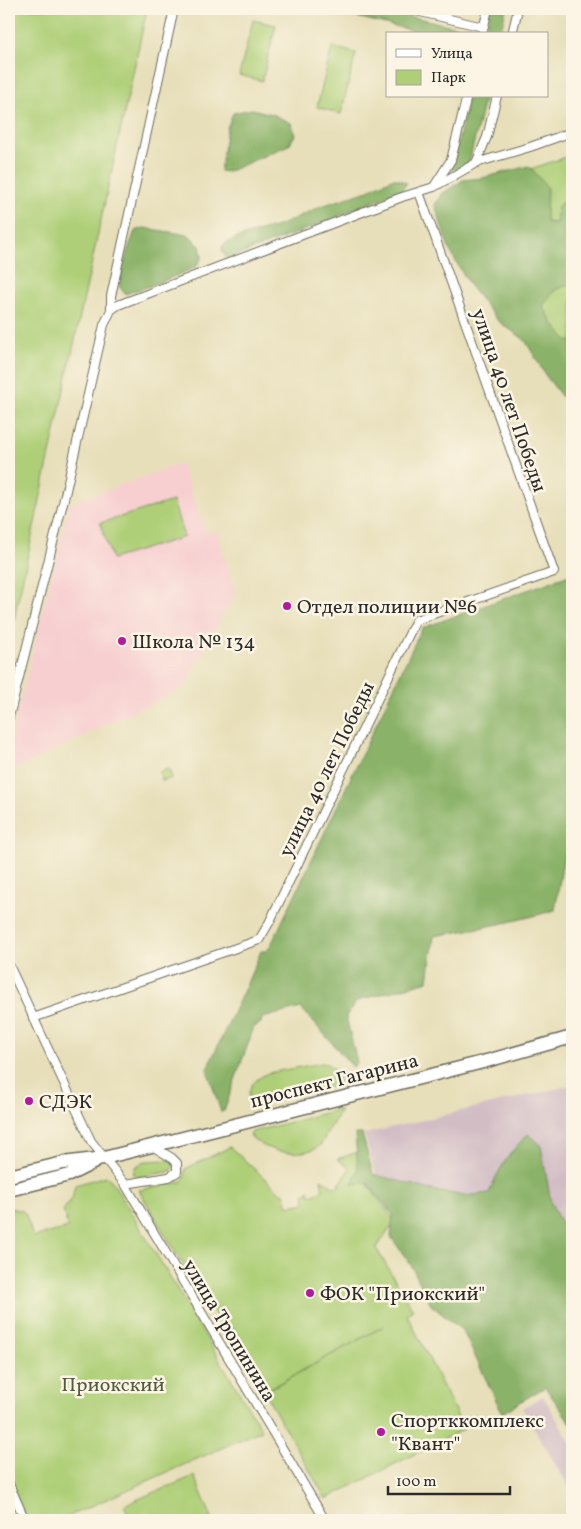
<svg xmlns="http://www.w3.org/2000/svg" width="581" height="1529" font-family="Vollkorn,serif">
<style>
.built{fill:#f7cfd0}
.industrial{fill:#d2bdc5}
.green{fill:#aecf77;stroke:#6c7d51}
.forest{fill:#8ab268;stroke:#5a6e4a}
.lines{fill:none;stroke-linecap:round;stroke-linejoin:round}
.street-casing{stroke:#6d6a5d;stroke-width:10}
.primary-casing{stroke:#6d6a5d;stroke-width:15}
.street{stroke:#fff;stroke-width:8}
.primary{stroke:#fff;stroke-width:12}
.poi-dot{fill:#b5179e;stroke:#fcf5e5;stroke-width:2}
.labels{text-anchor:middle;stroke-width:5;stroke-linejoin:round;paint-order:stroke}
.street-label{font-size:20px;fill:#2b2b2b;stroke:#fcf5e5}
.poi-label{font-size:20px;fill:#2b2b2b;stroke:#fcf5e5;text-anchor:start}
.park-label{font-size:20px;fill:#525c42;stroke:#fcf5e5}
</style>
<rect width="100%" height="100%" fill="#fcf5e5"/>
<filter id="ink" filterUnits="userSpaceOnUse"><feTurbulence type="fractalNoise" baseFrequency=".02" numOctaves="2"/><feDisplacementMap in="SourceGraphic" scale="10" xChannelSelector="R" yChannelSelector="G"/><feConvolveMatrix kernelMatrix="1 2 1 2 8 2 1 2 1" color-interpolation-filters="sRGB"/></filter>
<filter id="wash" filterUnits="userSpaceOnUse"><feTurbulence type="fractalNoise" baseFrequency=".0096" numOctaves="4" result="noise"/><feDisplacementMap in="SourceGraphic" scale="20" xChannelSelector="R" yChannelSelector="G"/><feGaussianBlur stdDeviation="1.12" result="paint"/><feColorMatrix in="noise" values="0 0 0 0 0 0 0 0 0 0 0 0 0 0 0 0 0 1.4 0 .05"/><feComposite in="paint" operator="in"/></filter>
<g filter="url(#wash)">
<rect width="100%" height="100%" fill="#e7dfb9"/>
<path class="built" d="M181 463 206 534 217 530 235 593 182 689 9 772V745L70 504Z"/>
<path class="industrial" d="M572 1085V1228L377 1178 364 1134Z
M543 1396 572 1445V1492L522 1408Z"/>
<path class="green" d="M9 9H147L9 642Z
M253 20 276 25 262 81 239 75Z
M332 47 356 53 341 114 317 107Z
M572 155V404L480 186Z
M173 501 184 537 112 559 100 523Z
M169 769 172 778 162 781 159 772Z
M322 1063C331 1064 338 1071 340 1080L338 1085 253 1104C242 1089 256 1079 268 1073Z
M341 1109 320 1146C302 1158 263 1153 250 1135L252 1132Z
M230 1147 282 1194 284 1193 288 1206 305 1203 304 1194 307 1193V1191L309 1190 310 1195 323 1190 321 1179 337 1188 350 1168 337 1159 364 1150 366 1182 395 1222 376 1248 413 1310 407 1314 464 1429 326 1499 264 1392 384 1326 263 1392 195 1281 192 1283 182 1266 184 1264 183 1262H181L139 1190 181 1182 185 1176V1169Z
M170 1160 174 1165 172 1170 168 1172 137 1177 133 1175 135 1167 145 1161Z
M106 1176 112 1181 262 1430 60 1520H9V1208L23 1211 26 1215 33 1237 68 1228 63 1210 72 1199 75 1185Z
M194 1476 213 1520H131L124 1505Z"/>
<path class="forest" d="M322 9H378L466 29 468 34H428Z
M490 9H506L500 34H485Z
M469 96H485L469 163 458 169 451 170Z
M252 109 272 114 291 123 295 135 289 145 227 172 220 171 227 128 233 113Z
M529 166 547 187 546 222 556 223 558 206 572 195V283L555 290 543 306 553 324 568 341H572V410L546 376 525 340 498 321 470 286 449 249 435 205 443 193 463 180 482 178Z
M394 178 407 183 401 191 302 231 227 259 222 251 223 245 237 238 281 225 321 206 362 193Z
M144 228 189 235 200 246 202 257 196 267 159 283 125 294 119 286 127 252 135 231Z
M572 574V851L564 855 555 910C515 922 475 929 434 936L428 981 357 1001 346 1016 357 1062 353 1067 301 1008 262 1018 261 1023 254 1027 224 1111 221 1112 207 1069 244 990 261 951H266L270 947 422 628Z
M355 1134H362L373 1174 431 1190 465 1196 489 1193C499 1168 509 1153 528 1134L541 1146 551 1203 561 1223 572 1226V1425L545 1387 502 1413 463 1331 431 1305 411 1265 391 1237 393 1215 367 1183 352 1184 358 1169Z"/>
</g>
<g filter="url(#ink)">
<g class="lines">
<defs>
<path id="street" d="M408 9 483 27
M482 34 488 9
M512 34 518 9
M476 163 487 137 497 96
M435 185 451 160 467 96
M111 310 118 305 402 197 434 187 476 163 530 147 572 132
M9 717 64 499 104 325 111 310V296L174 9
M9 965 91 1141 125 1184 325 1520
M33 1018 259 940 269 923 416 620 554 572 419 192
M125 1184 169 1177 177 1172V1163L172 1158 152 1146
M9 1484 25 1520"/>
<path id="primary" d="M9 1176 63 1163 104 1158 483 1062 572 1037
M9 1190 69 1175 95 1162"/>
</defs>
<use href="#street" class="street-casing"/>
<use href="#primary" class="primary-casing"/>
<use href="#street" class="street"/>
<use href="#primary" class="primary"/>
</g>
</g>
<g class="poi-dot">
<circle cx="287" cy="606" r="5"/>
<circle cx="122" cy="641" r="5"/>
<circle cx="29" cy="1101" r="5"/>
<circle cx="310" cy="1293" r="5"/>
<circle cx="381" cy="1432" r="5"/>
</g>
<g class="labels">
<g class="street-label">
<text transform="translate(510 400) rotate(71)" y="7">улица 40 лет Победы</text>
<text transform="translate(326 769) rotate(-64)" y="7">улица 40 лет Победы</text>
<text transform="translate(334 1080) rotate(-14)" y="7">проспект Гагарина</text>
<text transform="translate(230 1330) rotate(59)" y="7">улица Тропинина</text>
</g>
<g class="poi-label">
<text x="297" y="613">Отдел полиции №6</text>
<text x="132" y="648">Школа № 134</text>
<text x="39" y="1108">СДЭК</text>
<text x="320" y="1300">ФОК "Приокский"</text>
<text x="391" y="1427">Спортккомплекс<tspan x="391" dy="23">"Квант"</tspan></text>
</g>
<g class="park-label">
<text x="113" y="1391">Приокский</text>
</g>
</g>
<rect width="581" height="1529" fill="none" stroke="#fcf5e5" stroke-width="30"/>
<rect x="386" y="32" width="162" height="65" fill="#fcf5e5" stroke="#a8a49b"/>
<rect x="396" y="49" width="25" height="8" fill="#ffffff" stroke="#a8a49b"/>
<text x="431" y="58" font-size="15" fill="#2b2b2b">Улица</text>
<rect x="396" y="70" width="25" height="15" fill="#aecf77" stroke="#a8a49b"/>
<text x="431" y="82" font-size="15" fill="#2b2b2b">Парк</text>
<path d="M388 1486v8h122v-8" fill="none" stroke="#2b2b2b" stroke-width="2.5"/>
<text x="396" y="1486" font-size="15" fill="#2b2b2b" stroke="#fcf5e5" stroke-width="4" paint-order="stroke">100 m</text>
</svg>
